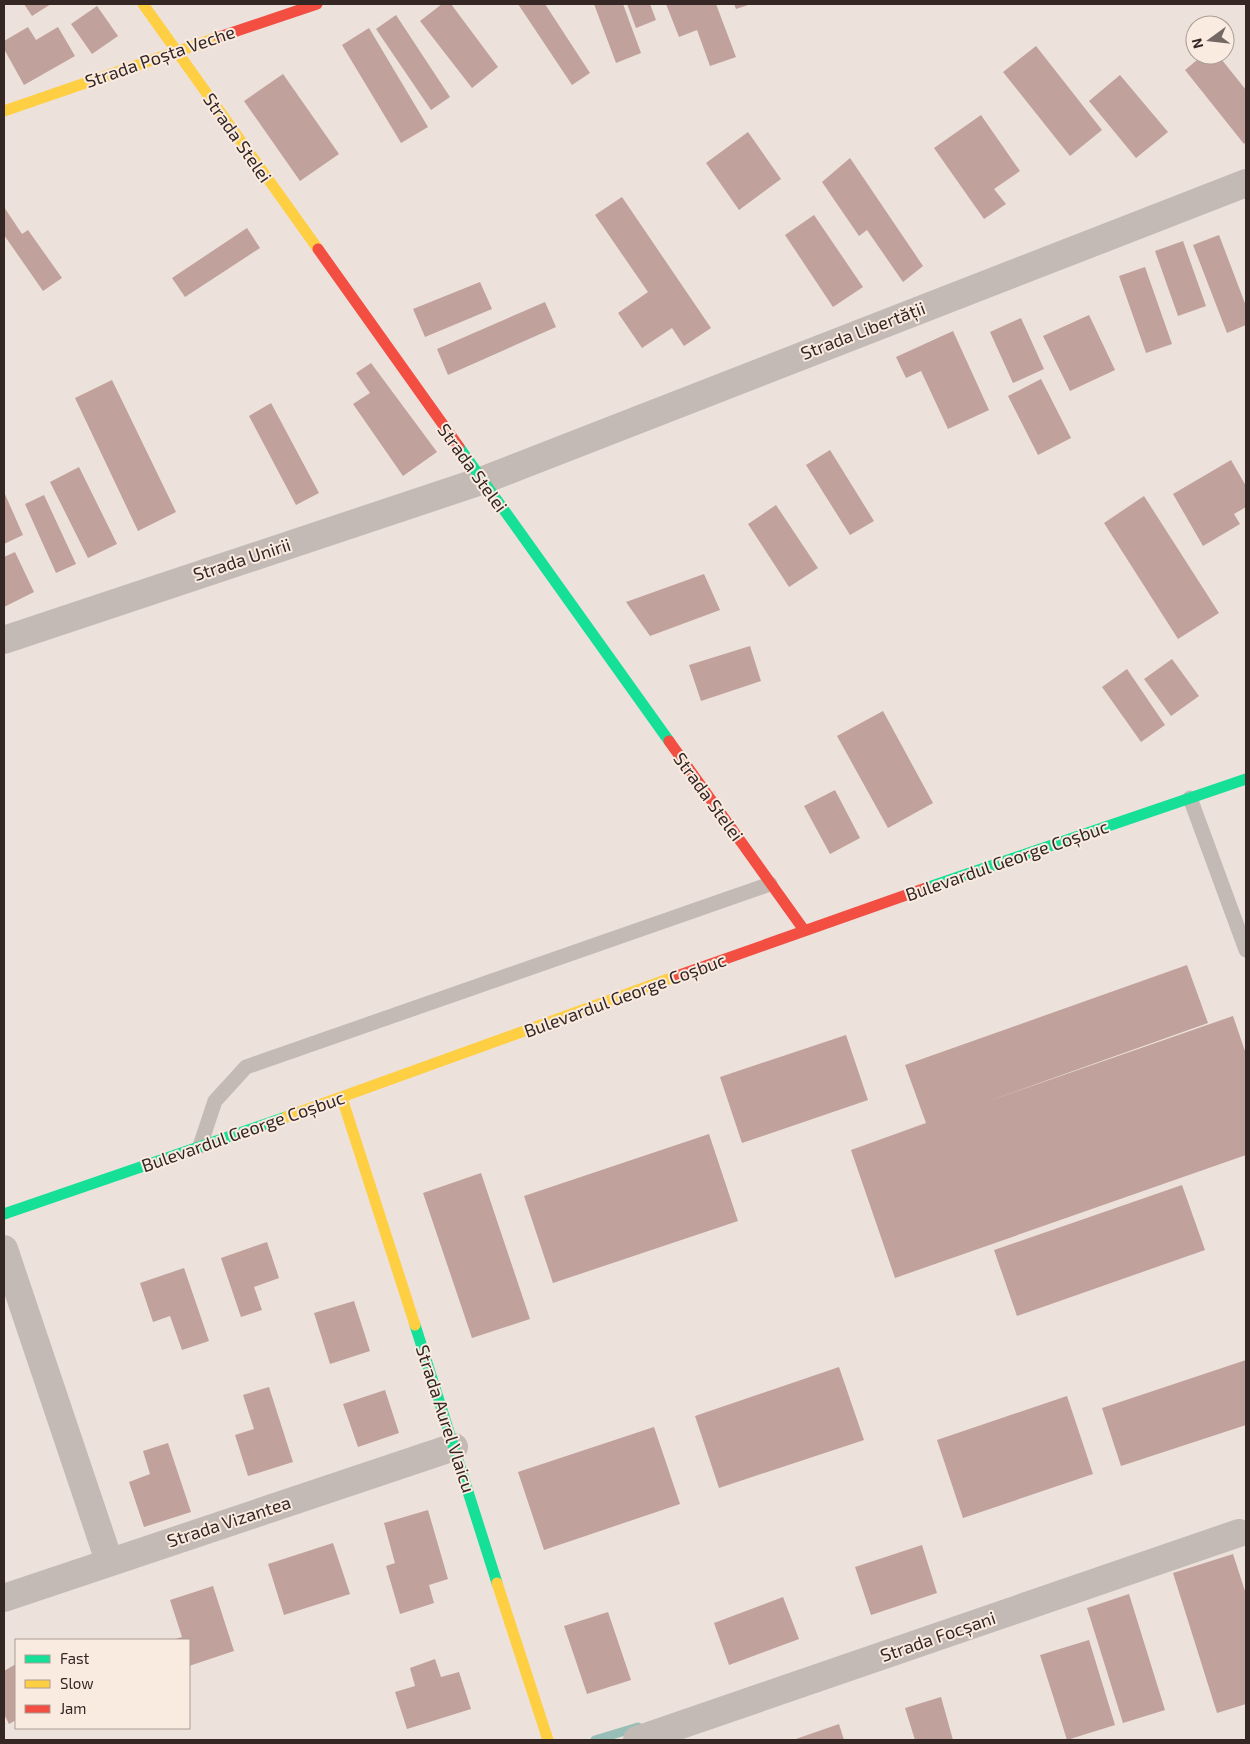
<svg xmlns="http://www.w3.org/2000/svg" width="1250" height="1744" font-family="'Exo 2',sans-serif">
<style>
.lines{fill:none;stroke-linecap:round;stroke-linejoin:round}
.stream{stroke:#97bfb8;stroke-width:9}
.building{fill:#c1a19c}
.lane{stroke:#c4bab5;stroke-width:15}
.street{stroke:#c4bab5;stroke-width:28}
.fast{stroke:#16e098;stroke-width:11}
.slow{stroke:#ffcf43;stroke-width:11}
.jam{stroke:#f24e42;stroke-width:11}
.labels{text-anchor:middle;stroke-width:4;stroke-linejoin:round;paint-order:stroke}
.street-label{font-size:18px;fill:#342724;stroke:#faebe1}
</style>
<rect width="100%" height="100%" fill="#ece1db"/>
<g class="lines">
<path class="stream" d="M595 1740 638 1727"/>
</g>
<path class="building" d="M24 4H51L32 16Z
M442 4H451L498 67 472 88 420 21Z
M518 4H545L590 73 572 85Z
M594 4H623L641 53 616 63Z
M627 4H650L656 20 636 28Z
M666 4H716L736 57 710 66 697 30 679 37Z
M734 4H751L736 9Z
M97 6 118 36 92 54 71 24Z
M396 15 450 97 431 110 376 29Z
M28 27 36 40 58 27 75 56 24 85 4 49V41Z
M369 28 428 127 401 143 342 45Z
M1036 46 1102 130 1070 156 1003 72Z
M1203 55H1218L1246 90V142L1244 144 1185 70Z
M283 74 339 154 300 181 244 101Z
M1120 75 1168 132 1136 158 1089 101Z
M981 115 1020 171 994 189 1006 204 984 219 934 148Z
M748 132 781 179 739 210 706 163Z
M850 158 923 266 903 282 867 230 859 236 822 182Z
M622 197 711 328 684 346 672 328 642 348 618 313 648 292 595 215Z
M4 207 22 234 28 230 62 278 43 291 4 235Z
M814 215 863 287 833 307 785 235Z
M247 228 260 248 185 297 172 278Z
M1219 235 1246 306V325L1227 333 1193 245Z
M1183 241 1206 306 1178 316 1155 251Z
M1145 267 1172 344 1146 353 1119 276Z
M480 282 492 309 425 337 413 309Z
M545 302 556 327 448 375 437 349Z
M1089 315 1115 370 1070 391 1043 336Z
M1021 318 1044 369 1013 383 990 332Z
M953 331 989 410 948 429 921 371 906 378 896 357Z
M371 363 437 452 403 476 353 404 370 393 356 373Z
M1041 379 1071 438 1038 455 1008 396Z
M112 380 176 512 138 531 75 398Z
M271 403 319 493 296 505 249 416Z
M830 450 874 521 850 535 806 465Z
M1231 460 1246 486V507L1234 514 1240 524 1203 546 1173 494Z
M79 467 117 544 88 558 50 482Z
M4 492 23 535 4 544Z
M44 495 76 564 56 573 25 504Z
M1144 496 1219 613 1178 639 1104 523Z
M776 505 818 568 789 587 748 524Z
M15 552 34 592 4 607V557Z
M704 574 720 610 650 636 626 602Z
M750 646 761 681 701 701 689 665Z
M1172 659 1199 696 1171 716 1144 679Z
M1127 669 1165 725 1141 742 1102 687Z
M883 711 933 803 888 828 837 736Z
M835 790 860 838 830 854 804 806Z
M1187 965 1208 1023 980 1104 1233 1016 1246 1054V1155L895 1278 851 1150 926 1123 905 1065Z
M846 1035 868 1100 742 1143 720 1077Z
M709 1134 738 1221 553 1283 524 1196Z
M481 1173 530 1319 472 1338 423 1193Z
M1182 1185 1205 1250 1017 1316 994 1250Z
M267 1242 279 1278 254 1287 262 1310 241 1317 221 1258Z
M184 1268 209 1341 182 1350 170 1316 153 1322 140 1283Z
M354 1301 370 1351 330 1364 314 1313Z
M1246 1360V1425L1121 1466 1102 1408Z
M839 1367 864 1440 719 1488 695 1416Z
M269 1387 293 1462 248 1476 235 1435 254 1429 243 1395Z
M385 1390 399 1433 358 1447 343 1404Z
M1067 1396 1093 1474 963 1518 937 1440Z
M654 1427 680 1504 544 1550 518 1472Z
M168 1443 191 1512 144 1527 129 1482 150 1474 143 1451Z
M428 1510 448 1579 429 1585 434 1603 400 1614 386 1566 395 1563 384 1523Z
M333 1543 350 1594 284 1615 268 1564Z
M922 1545 937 1593 871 1615 855 1567Z
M1233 1554 1246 1594V1704L1217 1713 1173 1573Z
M213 1586 234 1651 189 1666V1640H172L182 1637 170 1600Z
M1129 1594 1165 1710 1123 1723 1087 1608Z
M783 1597 799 1639 729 1665 714 1623Z
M608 1612 631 1680 587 1694 564 1626Z
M1089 1640 1115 1725 1067 1740 1040 1655Z
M435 1659 441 1677 459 1672 471 1709 407 1729 395 1692 415 1686 410 1668Z
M16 1664V1720L9 1724 4 1714V1671Z
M941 1697 953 1740H915L905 1708Z
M839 1724 844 1740H793Z"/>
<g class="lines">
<path class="lane" d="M1190 798 1246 950
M200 1146 215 1101 246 1067 770 884"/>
<path class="street" d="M4 640 481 481 1246 183
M4 1249 109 1561
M4 1598 454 1447
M637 1740 1239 1533"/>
<path class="fast" d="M459 447 669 741
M926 888 1246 779
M4 1214 286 1117
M415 1325 497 1583"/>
<path class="slow" d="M143 4 318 249
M4 111 219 37
M342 1098 415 1325
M286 1117 674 977
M497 1583 548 1740"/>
<path class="jam" d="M219 37 317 4
M318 249 459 447
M669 741 804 930
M674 977 926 888"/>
</g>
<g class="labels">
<g class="street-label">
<text transform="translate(160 57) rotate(-19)" y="6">Strada Poșta Veche</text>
<text transform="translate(237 138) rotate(55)" y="6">Strada Stelei</text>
<text transform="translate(863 331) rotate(-21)" y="6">Strada Libertății</text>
<text transform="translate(472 468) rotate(54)" y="6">Strada Stelei</text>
<text transform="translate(242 560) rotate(-18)" y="6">Strada Unirii</text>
<text transform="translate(708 797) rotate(54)" y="6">Strada Stelei</text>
<text transform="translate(1007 861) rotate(-19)" y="6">Bulevardul George Coșbuc</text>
<text transform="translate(625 996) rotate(-20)" y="6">Bulevardul George Coșbuc</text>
<text transform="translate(243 1132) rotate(-19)" y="6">Bulevardul George Coșbuc</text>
<text transform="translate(445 1419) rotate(72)" y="6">Strada Aurel Vlaicu</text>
<text transform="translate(229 1522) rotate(-18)" y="6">Strada Vizantea</text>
<text transform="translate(938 1637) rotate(-19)" y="6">Strada Focșani</text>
</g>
</g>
<rect width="1250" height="1744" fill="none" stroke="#342724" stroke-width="10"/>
<rect x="15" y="1639" width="175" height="90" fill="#faebe1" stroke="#ab9d95"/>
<rect x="25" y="1655" width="25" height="8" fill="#16e098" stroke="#ab9d95"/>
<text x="60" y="1664" font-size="15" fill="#342724">Fast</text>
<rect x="25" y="1680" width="25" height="8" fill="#ffcf43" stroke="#ab9d95"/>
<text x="60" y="1689" font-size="15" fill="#342724">Slow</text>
<rect x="25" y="1705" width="25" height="8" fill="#f24e42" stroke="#ab9d95"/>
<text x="60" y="1714" font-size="15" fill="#342724">Jam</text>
<g transform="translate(1210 40) rotate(255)"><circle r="24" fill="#faebe1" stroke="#ab9d95"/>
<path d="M0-4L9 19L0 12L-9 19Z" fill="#746864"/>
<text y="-8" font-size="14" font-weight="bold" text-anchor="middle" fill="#342724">N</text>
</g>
</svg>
